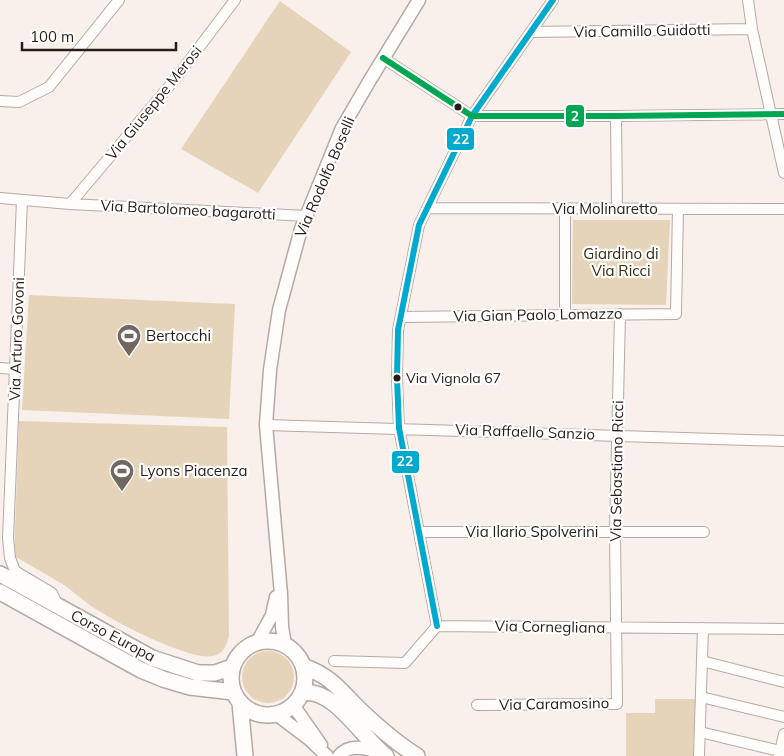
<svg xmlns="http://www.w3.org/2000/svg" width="784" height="756" font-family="Mulish,sans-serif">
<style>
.green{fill:#e5d4ba}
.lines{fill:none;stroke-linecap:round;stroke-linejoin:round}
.minor-casing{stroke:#b4aaa5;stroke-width:12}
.tertiary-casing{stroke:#b4aaa5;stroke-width:15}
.secondary-casing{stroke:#b4aaa5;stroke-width:18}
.minor{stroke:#fefdfc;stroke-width:10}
.tertiary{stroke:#fefdfc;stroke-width:12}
.secondary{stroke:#fefdfc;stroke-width:15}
.bus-1-casing{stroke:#fff;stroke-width:10}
.bus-2-casing{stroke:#fff;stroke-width:10}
.bus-1{stroke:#00a9ce;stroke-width:6}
.bus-2{stroke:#00a651;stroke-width:6}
.bus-dot{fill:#291b15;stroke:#fff;stroke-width:2}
.labels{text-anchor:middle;stroke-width:4.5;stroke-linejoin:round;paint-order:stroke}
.bus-label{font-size:14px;fill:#291b15;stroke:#fff;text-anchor:start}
.street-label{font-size:15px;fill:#291b15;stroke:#fff}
.park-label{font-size:15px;fill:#382a0d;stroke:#fff}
.poi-label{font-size:15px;fill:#291b15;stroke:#fff;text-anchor:start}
.line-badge{stroke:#fff;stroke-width:2}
.badge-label{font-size:14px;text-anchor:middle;font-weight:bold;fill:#fff}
</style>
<rect width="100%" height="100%" fill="#f9f0ec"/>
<path class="green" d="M280 1 351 52 258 193 181 149Z
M573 220H670L666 305 572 304Z
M29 295 235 304 229 419 22 410Z
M19 421 227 427 229 636C227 645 223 654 213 656 189 661 113 621 91 606 82 600 75 593 67 587 50 576 31 566 14 556Z
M242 677a26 26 0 1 1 52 0a26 26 0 1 1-52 0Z
M655 699H695L693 756H626V713H655Z"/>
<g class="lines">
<defs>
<path id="minor" d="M748 0 752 29 784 173
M531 32 752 29
M383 58 472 116H616L784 114
M0 101 19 102 49 87 119 0
M616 116 617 209
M0 198 70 204 306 216
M22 200 8 538 10 558 15 571 52 593 58 606
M70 204 176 78 235 0
M427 208 784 209
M565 314V209
M401 317 676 314 678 209
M0 368 15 369
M266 425 784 441
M419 532H704
M437 626 399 428 397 378 398 330 419 225 472 116 553 0
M334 661 405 663 437 626 784 629
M702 661 784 682
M701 697 784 717
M477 705 617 704 615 532 620 314
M700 732 784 752
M699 756 703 628
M779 756 784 734"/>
<path id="tertiary" d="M258 641 272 615 276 597
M285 644 282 627 281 594 266 425 270 370 279 310 301 229 342 128 370 80 419 0
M293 705 321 745
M276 714 309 739 327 756
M339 756C350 742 368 749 382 753"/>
<path id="secondary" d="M0 574 152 658 198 673H215L232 667
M0 592 141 670 163 679 190 687 233 692
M231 678a37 37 0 1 1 74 0a37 37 0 1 1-74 0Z
M303 666C332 677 339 689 360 710 378 727 396 743 417 756
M302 693C334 687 362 738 386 756
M240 703 245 756"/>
</defs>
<use href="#minor" class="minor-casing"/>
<use href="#tertiary" class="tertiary-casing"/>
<use href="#secondary" class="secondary-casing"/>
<use href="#minor" class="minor"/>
<use href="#tertiary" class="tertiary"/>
<use href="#secondary" class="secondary"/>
<defs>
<path id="bus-1" d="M437 626 399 428 397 378 398 330 419 225 472 116 553 0"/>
<path id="bus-2" d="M383 58 472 116H616L784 114"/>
</defs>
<use href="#bus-1" class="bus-1-casing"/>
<use href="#bus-2" class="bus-2-casing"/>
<use href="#bus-1" class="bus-1"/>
<use href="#bus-2" class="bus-2"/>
</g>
<defs>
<symbol id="stadium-pin" viewBox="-11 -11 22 30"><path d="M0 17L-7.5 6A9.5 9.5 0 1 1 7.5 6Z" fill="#726660" stroke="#fff"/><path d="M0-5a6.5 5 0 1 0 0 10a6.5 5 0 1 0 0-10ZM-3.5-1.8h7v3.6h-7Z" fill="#fff"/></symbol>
</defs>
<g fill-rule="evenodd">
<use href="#stadium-pin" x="115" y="322" width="28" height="38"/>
<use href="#stadium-pin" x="108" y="457" width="28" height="38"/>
</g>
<g class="bus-dot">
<circle cx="458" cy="107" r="4.5"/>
<circle cx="397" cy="378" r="4.5"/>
</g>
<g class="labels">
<g class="bus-label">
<text x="406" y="383">Via Vignola 67</text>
</g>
<g class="street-label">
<text transform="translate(642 31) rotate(-1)" y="5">Via Camillo Guidotti</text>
<text transform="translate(154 103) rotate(-51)" y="5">Via Giuseppe Merosi</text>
<text transform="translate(325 177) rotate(-67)" y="5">Via Rodolfo Boselli</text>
<text x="605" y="214">Via Molinaretto</text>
<text transform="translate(188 210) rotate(3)" y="5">Via Bartolomeo bagarotti</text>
<text transform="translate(538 315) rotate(-1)" y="5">Via Gian Paolo Lomazzo</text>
<text transform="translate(17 339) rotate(-88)" y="5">Via Arturo Govoni</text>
<text transform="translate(525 432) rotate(2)" y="5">Via Raffaello Sanzio</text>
<text transform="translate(617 471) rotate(-89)" y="5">Via Sebastiano Ricci</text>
<text x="532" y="537">Via Ilario Spolverini</text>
<text transform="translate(550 627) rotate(1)" y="5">Via Cornegliana</text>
<text transform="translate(113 636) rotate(28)" y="5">Corso Europa</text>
<text transform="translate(554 704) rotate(-1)" y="5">Via Caramosino</text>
</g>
<g class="park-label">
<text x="621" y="259">Giardino di<tspan x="621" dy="17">Via Ricci</tspan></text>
</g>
<g class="poi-label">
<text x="146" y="341">Bertocchi</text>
<text x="140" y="476">Lyons Piacenza</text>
</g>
</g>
<g class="line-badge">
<rect x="565" y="104" width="20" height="24" rx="5" fill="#00a651"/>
<rect x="446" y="127" width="29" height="24" rx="5" fill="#00a9ce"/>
<rect x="391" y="450" width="29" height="24" rx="5" fill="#00a9ce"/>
</g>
<g class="badge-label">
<text x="575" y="121">2</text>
<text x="461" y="144">22</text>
<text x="405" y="466">22</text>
</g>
<path d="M22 42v8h154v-8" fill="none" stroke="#291b15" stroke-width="2.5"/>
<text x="30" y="42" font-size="15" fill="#291b15" stroke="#ffffff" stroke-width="4" paint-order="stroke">100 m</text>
</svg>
